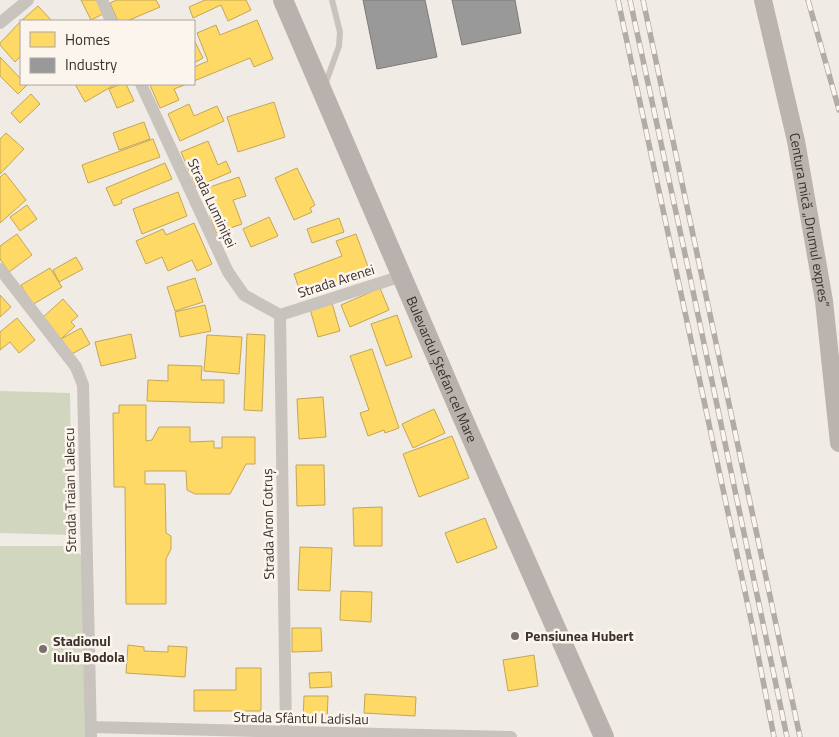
<svg xmlns="http://www.w3.org/2000/svg" width="839" height="737" font-family="'Titillium Web',sans-serif">
<style>
.green{fill:#d1d6bf}
.homes{fill:#ffd966;stroke:#c4a654}
.industry{fill:#999;stroke:#7d7a78}
.lines{fill:none;stroke-linecap:round;stroke-linejoin:round}
.lane{stroke:#c9c3be;stroke-width:6}
.street{stroke:#c9c3be;stroke-width:12}
.secondary{stroke:#bab3ae;stroke-width:18}
.primary{stroke:#b8b1ad;stroke-width:20}
.rail-casing{stroke:#b1aca8;stroke-width:5.5}
.rail{stroke:#fbf5ee;stroke-width:4;stroke-dasharray:11;stroke-linecap:butt}
.poi-dot{fill:#7a716c;stroke:#fbf5ee;stroke-width:2}
.labels{text-anchor:middle;stroke-width:5;stroke-linejoin:round;paint-order:stroke}
.street-label{font-size:14px;fill:#3b302b;stroke:#fbf5ee}
.poi-label{font-size:14px;font-weight:bold;fill:#3b302b;stroke:#fbf5ee;text-anchor:start}
</style>
<rect width="100%" height="100%" fill="#f0ebe5"/>
<path class="green" d="M0 391 70 393 72 535 0 533Z
M0 546H63L80 554 85 562V737H0Z"/>
<path class="homes" d="M81 0H98L105 13 91 20Z
M117 0H156L160 7 127 21H118L110 3Z
M205 0H246L251 10 228 21 221 5 193 18 189 7Z
M38 6 52 21H21Z
M257 20 273 59 254 67 250 58 194 81V67L208 61 197 33 216 25 220 35Z
M21 21V56L15 62 0 45V43Z
M194 40 203 58 194 63Z
M0 57 21 79V84L27 85 18 94 0 76Z
M75 84H116L85 102Z
M121 84H126L134 101 117 108 109 89Z
M153 84H187L174 89 179 100 160 108 150 85Z
M31 94 40 104 20 123 11 113Z
M274 102 285 137 238 152 227 117Z
M189 104 194 116 217 106 224 121 180 141 168 114Z
M144 122 150 139 119 150 113 133Z
M6 133 24 149 0 174V139Z
M153 139 160 157 88 183 82 165Z
M208 141 218 165 226 161 231 172 196 187 181 152Z
M165 163 172 179 121 200 122 203 114 206 106 188Z
M297 168 315 205 310 208 312 212 294 220 275 178Z
M5 173 26 200 0 223V177Z
M239 177 246 196 233 200 242 224 216 233 201 190Z
M178 192 187 216 142 234 133 209Z
M27 205 37 219 20 231 10 217Z
M269 217 278 236 251 247 243 229Z
M339 218 344 232 312 243 307 229Z
M194 223 212 264 197 271 192 260 168 271 162 257 146 264 136 241 163 229 166 235Z
M17 234 32 255 9 272 0 259V246Z
M356 234 370 272 302 297 294 274 342 256 336 241Z
M76 257 83 269 59 282 53 270Z
M50 268 62 287 32 305 21 285Z
M195 278 203 302 175 311 167 287Z
M380 288 389 310 350 327 341 305Z
M0 295 11 307 0 317Z
M63 299 78 316 71 322 75 326 61 339 42 318Z
M332 303 340 331 318 337 310 309Z
M205 305 211 331 180 337 175 312Z
M397 315 412 357 386 366 371 324Z
M17 318 35 340 19 353 10 342 0 350V332Z
M81 328 90 344 70 355 61 339Z
M131 334 136 358 101 366 95 342Z
M247 334 265 335 262 411 244 410Z
M207 335 242 337 239 374 204 371Z
M372 349 399 428 385 433 384 430 368 436 360 413 369 410 350 356Z
M168 365 202 366 201 380H224V403L147 401 148 380 168 381Z
M323 397 326 437 299 439 297 399Z
M119 405H146V441L152 440 159 427H190V442L214 441V448H222V437H255V464H246L230 494H195L187 490 186 471H145V484H165L166 533 171 536V549L166 559V604H126L125 487H114L113 413H119Z
M434 409 445 433 413 448 402 424Z
M452 436 469 478 419 497 403 454Z
M296 465H324L325 505 297 506Z
M382 507V546H354L353 508Z
M485 518 497 548 457 563 445 533Z
M300 547 332 548 330 591 298 590Z
M341 591 372 592 371 622 340 620Z
M292 628H321L322 651 292 652Z
M128 645 144 647V651L168 652V646L187 647 185 677 126 673Z
M534 655 538 686 508 691 503 660Z
M236 668H261V711H194V690H236Z
M331 672 332 687 310 688 309 673Z
M365 694 416 697 415 716 364 713Z
M304 696H328L327 722 303 721Z"/>
<path class="industry" d="M363 0H425L437 57 377 69Z
M452 0H515L521 33 462 45Z"/>
<g class="lines">
<path class="lane" d="M325 85 339 46 340 32 332 0"/>
<path class="street" d="M102 0 111 21
M0 23 28 0
M141 84 228 272 244 295 280 315
M0 269 76 367 83 385 91 737
M280 315 286 733
M280 315 402 276
M91 727 511 737"/>
<path class="secondary" id="s1" d="M763 0 796 141 824 301 839 443"/>
<path class="primary" id="s2" d="M283 0 461 414 604 737"/>
<defs>
<path id="rail" d="M618 0 753 629 774 737
M630 0 690 277 787 737
M643 0 800 737
M808 0 839 110"/>
</defs>
<use href="#rail" class="rail-casing"/>
<use href="#rail" class="rail"/>
</g>
<g class="poi-dot">
<circle cx="515" cy="636" r="5"/>
<circle cx="43" cy="649" r="5"/>
</g>
<g class="labels">
<g class="street-label">
<text transform="translate(212 203) rotate(65)" y="5">Strada Luminiței</text>
<text dy="5" stroke="none"><textPath href="#s1" startOffset="225">Centura mică „Drumul expres”</textPath></text>
<text transform="translate(336 281) rotate(-18)" y="5">Strada Arenei</text>
<text dy="5" stroke="none"><textPath href="#s2" startOffset="402">Bulevardul Ștefan cel Mare</textPath></text>
<text transform="translate(70 490) rotate(-91)" y="5">Strada Traian Lalescu</text>
<text transform="translate(268 524) rotate(-91)" y="5">Strada Aron Cotruș</text>
<text transform="translate(301 718) rotate(1)" y="5">Strada Sfântul Ladislau</text>
</g>
<g class="poi-label">
<text x="525" y="641">Pensiunea Hubert</text>
<text x="53" y="646">Stadionul<tspan x="53" dy="16">Iuliu Bodola</tspan></text>
</g>
</g>
<rect x="20" y="20" width="175" height="65" fill="#fbf5ee" stroke="#aea6a0"/>
<rect x="30" y="32" width="25" height="15" fill="#ffd966" stroke="#aea6a0"/>
<text x="65" y="45" font-size="15" fill="#3b302b">Homes</text>
<rect x="30" y="58" width="25" height="15" fill="#999999" stroke="#aea6a0"/>
<text x="65" y="70" font-size="15" fill="#3b302b">Industry</text>
</svg>
